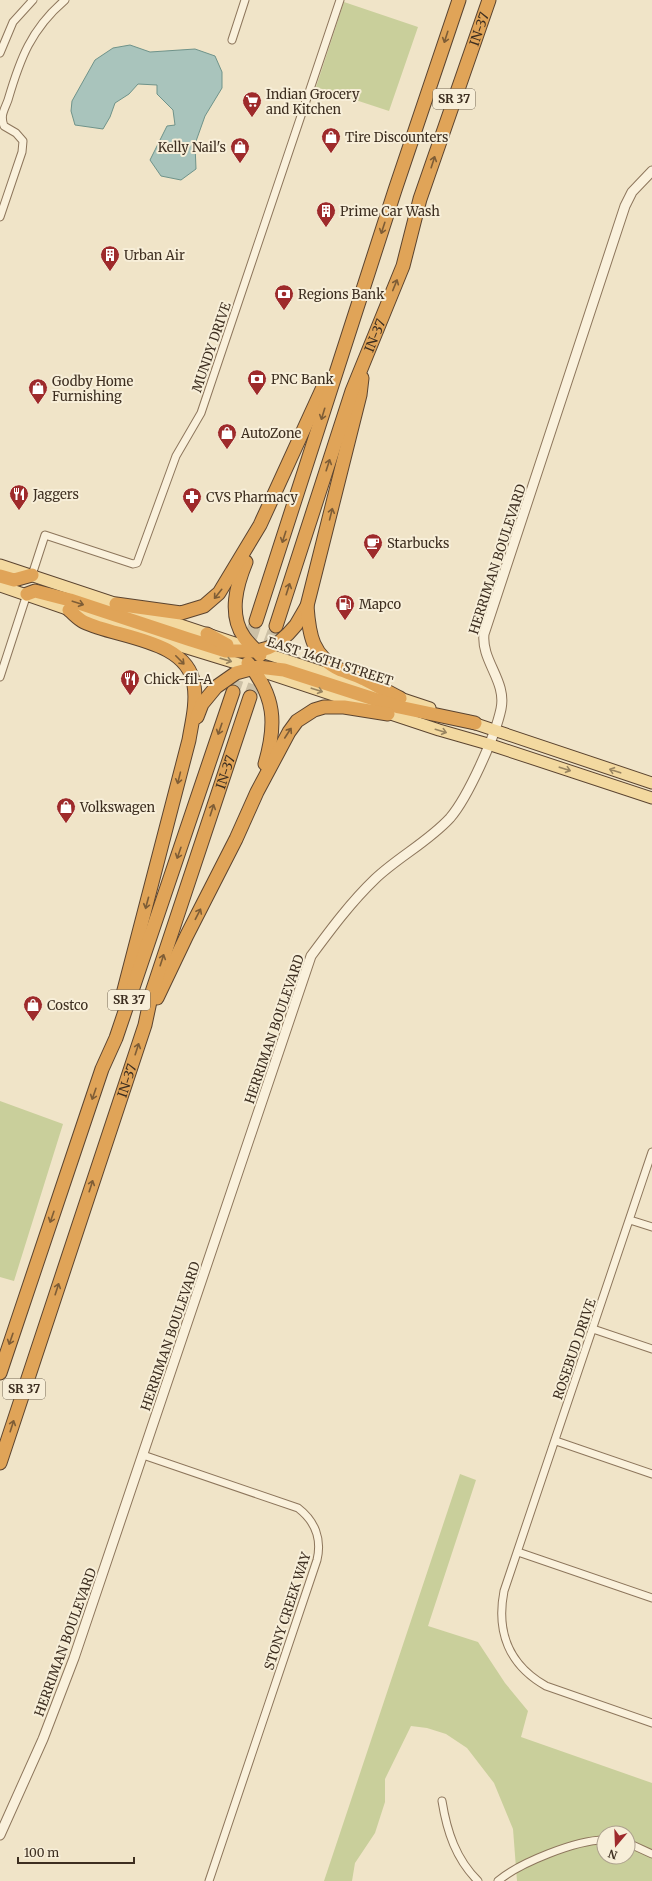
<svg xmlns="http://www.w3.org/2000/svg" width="652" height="1881" font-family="Merriweather,serif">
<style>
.green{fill:#c9cf9b;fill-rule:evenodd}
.water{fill:#a9c4bc;stroke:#6f938a}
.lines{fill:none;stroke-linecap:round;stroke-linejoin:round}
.motorway-tunnel{stroke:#ccc0a6;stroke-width:13;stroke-dasharray:13 6;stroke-linecap:butt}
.minor-casing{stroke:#8d765c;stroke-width:9}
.tertiary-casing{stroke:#8d765c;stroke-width:11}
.primary-casing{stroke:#5b4430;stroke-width:13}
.motorway-casing{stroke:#5b4430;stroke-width:15}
.minor{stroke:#faf1dc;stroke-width:7}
.tertiary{stroke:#faf1dc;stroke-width:9}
.primary{stroke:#f3d9a0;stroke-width:11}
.motorway{stroke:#e0a458;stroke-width:13}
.oneway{stroke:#7e5d36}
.oneway2{stroke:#988460}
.labels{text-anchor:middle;stroke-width:4;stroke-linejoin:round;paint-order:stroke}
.shield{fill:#f7eed8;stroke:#756857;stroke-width:1}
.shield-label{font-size:12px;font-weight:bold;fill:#3d2e20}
.street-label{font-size:13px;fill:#3d2e20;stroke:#f7eed8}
.poi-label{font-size:13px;fill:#3d2e20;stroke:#f7eed8;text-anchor:start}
</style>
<rect width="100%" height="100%" fill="#f0e4c8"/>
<path class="green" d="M344 2 418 27 389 111 316 87Z
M0 1101 63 1124 14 1281 0 1277Z
M460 1474 476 1480 428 1626 478 1642 505 1683 528 1711 521 1737 652 1783V1881H517L513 1829 494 1783 467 1748 446 1734 427 1728 411 1726 385 1779V1802L375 1833 355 1863 352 1881H324ZM604 1833H628V1857H604Z"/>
<path class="water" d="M130 45 150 52 195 49 215 56 222 72V88L205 116 195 144 196 169 181 180 161 176 150 160 167 126 175 125 173 110 157 94V85L138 84 129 94 115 103 110 117 103 129 75 125 71 111 72 101 95 60 113 48Z"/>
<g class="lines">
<path class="motorway-tunnel" d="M233 692 256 621
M250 697 276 626"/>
<defs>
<path id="minor" d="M232 40 245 0
M0 53 13 22 33 0
M0 217 22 152 23 141 16 133 4 126C0 115 4 111 8 100 20 59 31 29 65 0
M32 575 45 535 133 564 137 563 176 456 201 413 340 0
M0 677 27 594
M652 1152 504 1591C496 1632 509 1665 546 1686L652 1723
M630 1220 652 1227
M593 1329 652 1349
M556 1441 652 1474
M143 1455 298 1508C315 1521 322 1539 317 1560L209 1881
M518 1552 652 1598
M442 1801C447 1832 456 1859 478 1881
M628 1843 652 1854
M498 1881C519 1863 576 1840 604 1840"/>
<path id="tertiary" d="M0 1835 43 1739 74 1658 311 956C331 929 351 902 375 879 398 857 428 842 450 818 468 797 495 737 501 709 507 681 481 661 484 634L625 206 632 192 652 171"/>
<path id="primary" d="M0 565 430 708
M0 586 122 628 252 668 439 730 488 744 652 798
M467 721 652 783"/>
<g id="motorway">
<path d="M246 562C237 584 228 614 244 637 248 643 255 649 260 655"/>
<path d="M0 576 14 580 32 575"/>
<path d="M27 594 35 591 70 600 188 639 226 651H257L268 648 278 643 288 634 296 625 307 606 360 395 362 378"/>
<path d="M116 604 181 613 204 606 219 593 260 525 324 385"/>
<path d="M307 606C309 634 312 657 341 670 349 673 357 675 364 679 376 685 388 692 400 698"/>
<path d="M69 610C74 614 78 619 84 622 117 638 188 639 194 685 197 703 192 722 189 740L123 994"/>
<path d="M256 621 395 190 459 0"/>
<path id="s1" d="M276 626 352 391 403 266 420 199 489 0"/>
<path d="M207 634 227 645"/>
<path d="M248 663C275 696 277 723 265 764"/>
<path d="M197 717 202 704 216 687 236 673 258 667 284 670 399 707 475 723"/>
<path d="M157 998 187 935 236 839 257 792 289 732 297 721 314 710 324 707H344L388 714"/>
<path d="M0 1373 102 1069 116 1038 233 692"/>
<path id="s2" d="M0 1463 145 1025 152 992 250 697"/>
</g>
</defs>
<use href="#minor" class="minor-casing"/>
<use href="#tertiary" class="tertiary-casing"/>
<use href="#primary" class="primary-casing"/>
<use href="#motorway" class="motorway-casing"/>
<use href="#minor" class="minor"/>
<use href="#tertiary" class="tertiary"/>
<use href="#primary" class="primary"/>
<use href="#motorway" class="motorway"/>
</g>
<defs><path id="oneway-shaft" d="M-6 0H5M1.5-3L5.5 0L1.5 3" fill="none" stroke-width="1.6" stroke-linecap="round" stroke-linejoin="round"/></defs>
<g class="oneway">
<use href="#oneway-shaft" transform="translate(446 37) rotate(108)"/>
<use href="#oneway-shaft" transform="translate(433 162) rotate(-72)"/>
<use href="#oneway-shaft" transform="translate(383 228) rotate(108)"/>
<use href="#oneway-shaft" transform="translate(395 285) rotate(-68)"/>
<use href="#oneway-shaft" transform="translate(323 414) rotate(107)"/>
<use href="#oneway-shaft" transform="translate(328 465) rotate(-72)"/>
<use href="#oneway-shaft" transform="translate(331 514) rotate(-76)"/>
<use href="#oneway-shaft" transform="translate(284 537) rotate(108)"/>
<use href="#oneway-shaft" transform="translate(288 589) rotate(-72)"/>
<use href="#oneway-shaft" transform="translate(218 594) rotate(129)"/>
<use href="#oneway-shaft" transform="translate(78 603) rotate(18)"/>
<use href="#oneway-shaft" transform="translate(180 660) rotate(45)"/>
<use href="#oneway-shaft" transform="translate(220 729) rotate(109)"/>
<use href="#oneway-shaft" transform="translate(288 733) rotate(-57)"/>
<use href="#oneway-shaft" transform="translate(179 778) rotate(104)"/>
<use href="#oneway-shaft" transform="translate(212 810) rotate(-72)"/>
<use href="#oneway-shaft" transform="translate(179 853) rotate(109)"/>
<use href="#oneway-shaft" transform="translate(147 903) rotate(105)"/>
<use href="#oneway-shaft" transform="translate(198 914) rotate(-63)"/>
<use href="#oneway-shaft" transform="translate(162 960) rotate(-72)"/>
<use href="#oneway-shaft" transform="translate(137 1049) rotate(-72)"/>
<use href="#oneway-shaft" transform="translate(94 1094) rotate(109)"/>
<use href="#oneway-shaft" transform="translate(91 1186) rotate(-72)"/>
<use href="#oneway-shaft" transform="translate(52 1217) rotate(109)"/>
<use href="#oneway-shaft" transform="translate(57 1289) rotate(-72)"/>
<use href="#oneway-shaft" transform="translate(11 1339) rotate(109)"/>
<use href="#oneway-shaft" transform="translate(12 1426) rotate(-72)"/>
</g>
<g class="oneway2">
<use href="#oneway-shaft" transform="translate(226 660) rotate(16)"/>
<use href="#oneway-shaft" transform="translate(317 690) rotate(18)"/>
<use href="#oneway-shaft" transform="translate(441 731) rotate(17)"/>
<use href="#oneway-shaft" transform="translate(565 769) rotate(18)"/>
<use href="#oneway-shaft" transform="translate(615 771) rotate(-162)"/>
</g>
<defs>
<symbol id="supermarket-pin" viewBox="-11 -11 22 30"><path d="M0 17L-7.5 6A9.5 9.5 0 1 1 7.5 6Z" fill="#9e2a2b" stroke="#f7eed8"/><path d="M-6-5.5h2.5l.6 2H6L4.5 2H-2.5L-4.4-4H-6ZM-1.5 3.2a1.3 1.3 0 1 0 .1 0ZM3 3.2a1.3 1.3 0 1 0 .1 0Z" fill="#fff"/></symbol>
<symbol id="shop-pin" viewBox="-11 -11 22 30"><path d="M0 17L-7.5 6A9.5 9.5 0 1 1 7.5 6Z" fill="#9e2a2b" stroke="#f7eed8"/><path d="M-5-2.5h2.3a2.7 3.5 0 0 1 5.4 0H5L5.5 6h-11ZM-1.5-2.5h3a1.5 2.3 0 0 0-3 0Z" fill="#fff"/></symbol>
<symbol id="building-pin" viewBox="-11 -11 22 30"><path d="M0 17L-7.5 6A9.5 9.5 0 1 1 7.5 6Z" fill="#9e2a2b" stroke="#f7eed8"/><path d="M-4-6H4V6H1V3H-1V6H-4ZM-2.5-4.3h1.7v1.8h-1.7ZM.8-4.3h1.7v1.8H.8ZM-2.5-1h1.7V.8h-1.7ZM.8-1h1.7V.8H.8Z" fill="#fff"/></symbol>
<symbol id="bank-pin" viewBox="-11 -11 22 30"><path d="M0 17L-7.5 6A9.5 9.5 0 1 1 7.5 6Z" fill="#9e2a2b" stroke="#f7eed8"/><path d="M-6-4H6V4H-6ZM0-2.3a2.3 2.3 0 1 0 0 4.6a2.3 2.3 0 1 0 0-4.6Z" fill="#fff"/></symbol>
<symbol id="restaurant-pin" viewBox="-11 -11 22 30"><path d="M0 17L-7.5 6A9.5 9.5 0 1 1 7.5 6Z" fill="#9e2a2b" stroke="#f7eed8"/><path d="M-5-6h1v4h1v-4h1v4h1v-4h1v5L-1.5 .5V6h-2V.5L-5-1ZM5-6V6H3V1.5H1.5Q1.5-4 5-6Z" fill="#fff"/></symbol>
<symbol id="pharmacy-pin" viewBox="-11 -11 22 30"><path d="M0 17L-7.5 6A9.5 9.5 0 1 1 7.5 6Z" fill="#9e2a2b" stroke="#f7eed8"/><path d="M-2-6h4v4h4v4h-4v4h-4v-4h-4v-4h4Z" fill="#fff"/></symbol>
<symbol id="cafe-pin" viewBox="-11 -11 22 30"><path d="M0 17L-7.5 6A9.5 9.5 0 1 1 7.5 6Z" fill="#9e2a2b" stroke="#f7eed8"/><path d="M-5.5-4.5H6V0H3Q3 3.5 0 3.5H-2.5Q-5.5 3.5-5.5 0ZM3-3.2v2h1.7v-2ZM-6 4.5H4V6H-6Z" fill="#fff"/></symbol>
<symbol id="fuel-pin" viewBox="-11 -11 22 30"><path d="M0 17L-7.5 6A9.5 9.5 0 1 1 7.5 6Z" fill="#9e2a2b" stroke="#f7eed8"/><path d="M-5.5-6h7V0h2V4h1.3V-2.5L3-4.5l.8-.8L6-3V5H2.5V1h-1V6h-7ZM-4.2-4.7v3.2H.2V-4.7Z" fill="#fff"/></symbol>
</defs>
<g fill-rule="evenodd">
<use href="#supermarket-pin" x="241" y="90" width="22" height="30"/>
<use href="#shop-pin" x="320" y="126" width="22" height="30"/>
<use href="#shop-pin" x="229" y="136" width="22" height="30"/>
<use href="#building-pin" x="315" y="200" width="22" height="30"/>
<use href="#building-pin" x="99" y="244" width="22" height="30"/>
<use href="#bank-pin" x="273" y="283" width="22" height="30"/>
<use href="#bank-pin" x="246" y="368" width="22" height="30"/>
<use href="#shop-pin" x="27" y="377" width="22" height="30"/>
<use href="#shop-pin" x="216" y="422" width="22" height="30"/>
<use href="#restaurant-pin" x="8" y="483" width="22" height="30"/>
<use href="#pharmacy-pin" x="181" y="486" width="22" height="30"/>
<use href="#cafe-pin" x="362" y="532" width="22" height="30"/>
<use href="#fuel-pin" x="334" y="593" width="22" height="30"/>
<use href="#restaurant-pin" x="119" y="668" width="22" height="30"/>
<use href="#shop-pin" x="55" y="796" width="22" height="30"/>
<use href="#shop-pin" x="22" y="994" width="22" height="30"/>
</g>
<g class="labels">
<g class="shield">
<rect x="433" y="89" width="42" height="20" rx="3"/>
<rect x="108" y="990" width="42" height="20" rx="3"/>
<rect x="3" y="1379" width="42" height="20" rx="3"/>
</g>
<g class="shield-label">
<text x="454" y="103">SR 37</text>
<text x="129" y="1004">SR 37</text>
<text x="24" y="1393">SR 37</text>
</g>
<g class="street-label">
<text dy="5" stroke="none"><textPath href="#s1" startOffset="631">IN-37</textPath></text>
<text dy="5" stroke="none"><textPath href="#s1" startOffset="307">IN-37</textPath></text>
<text transform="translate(211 347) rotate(-71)" y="5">MUNDY DRIVE</text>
<text transform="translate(497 559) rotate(-72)" y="5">HERRIMAN BOULEVARD</text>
<text transform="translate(330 661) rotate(18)" y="5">EAST 146TH STREET</text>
<text dy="5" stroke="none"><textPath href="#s2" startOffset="727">IN-37</textPath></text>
<text transform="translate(274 1029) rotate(-71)" y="5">HERRIMAN BOULEVARD</text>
<text dy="5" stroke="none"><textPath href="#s2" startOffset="403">IN-37</textPath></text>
<text transform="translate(170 1336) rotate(-71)" y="5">HERRIMAN BOULEVARD</text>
<text transform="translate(574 1349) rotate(-71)" y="5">ROSEBUD DRIVE</text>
<text transform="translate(287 1611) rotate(-72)" y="5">STONY CREEK WAY</text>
<text transform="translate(65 1642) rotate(-70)" y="5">HERRIMAN BOULEVARD</text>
</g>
<g class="poi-label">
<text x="266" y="99">Indian Grocery<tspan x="266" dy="15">and Kitchen</tspan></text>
<text x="345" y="142">Tire Discounters</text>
<text x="226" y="152" text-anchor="end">Kelly Nail's</text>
<text x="340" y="216">Prime Car Wash</text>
<text x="124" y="260">Urban Air</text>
<text x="298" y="299">Regions Bank</text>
<text x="271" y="384">PNC Bank</text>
<text x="52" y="386">Godby Home<tspan x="52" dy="15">Furnishing</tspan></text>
<text x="241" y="438">AutoZone</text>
<text x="33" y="499">Jaggers</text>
<text x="206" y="502">CVS Pharmacy</text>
<text x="387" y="548">Starbucks</text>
<text x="359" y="609">Mapco</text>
<text x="144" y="684">Chick-fil-A</text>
<text x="80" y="812">Volkswagen</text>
<text x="47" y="1010">Costco</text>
</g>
</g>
<g transform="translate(616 1845) rotate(199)"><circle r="19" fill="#f7eed8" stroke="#ada18e"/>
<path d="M0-3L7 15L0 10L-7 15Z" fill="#9e2a2b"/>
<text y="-6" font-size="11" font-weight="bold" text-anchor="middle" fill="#3d2e20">N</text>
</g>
<path d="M18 1857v6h116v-6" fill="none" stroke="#3d2e20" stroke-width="2"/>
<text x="24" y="1857" font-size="12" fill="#3d2e20" stroke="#f7eed8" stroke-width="3" paint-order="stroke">100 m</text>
</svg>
